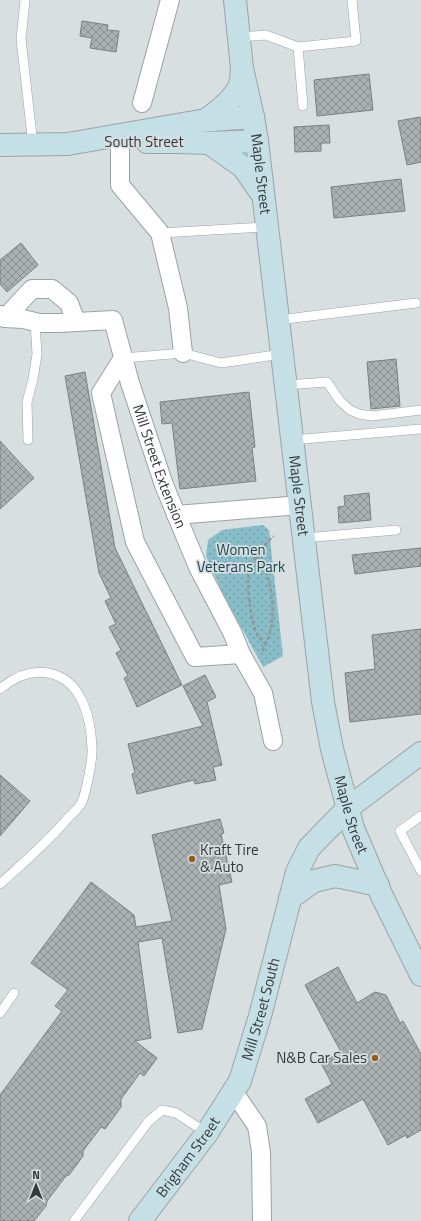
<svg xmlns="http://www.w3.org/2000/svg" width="421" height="1221" font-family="'Titillium Web',sans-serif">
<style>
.green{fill:url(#green-dots)}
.building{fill:url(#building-cross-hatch);stroke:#798081}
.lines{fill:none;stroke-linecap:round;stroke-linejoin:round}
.lane-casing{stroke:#9ba2a4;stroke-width:10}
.street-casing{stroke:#9ba2a4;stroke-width:20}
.secondary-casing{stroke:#9ba2a4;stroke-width:24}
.path{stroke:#929798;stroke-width:2.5;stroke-dasharray:4 2;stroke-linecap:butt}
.lane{stroke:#fff;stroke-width:9}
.street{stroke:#fff;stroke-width:18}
.secondary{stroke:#c4e0e6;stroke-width:22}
.poi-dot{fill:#965c1a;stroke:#d8dfe1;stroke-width:1.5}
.labels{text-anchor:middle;stroke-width:3.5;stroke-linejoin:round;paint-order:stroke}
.street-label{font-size:15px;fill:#363939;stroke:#d8dfe1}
.park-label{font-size:15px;fill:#1d454e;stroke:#d8dfe1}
.poi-label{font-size:15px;fill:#363939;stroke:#d8dfe1;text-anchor:start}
</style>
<defs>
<pattern id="green-dots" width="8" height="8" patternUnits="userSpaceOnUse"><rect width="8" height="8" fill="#87beca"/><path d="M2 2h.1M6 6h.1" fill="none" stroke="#6f9ba5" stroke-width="1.8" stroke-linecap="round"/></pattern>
<pattern id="building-cross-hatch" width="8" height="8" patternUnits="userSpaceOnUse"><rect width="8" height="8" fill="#aab1b2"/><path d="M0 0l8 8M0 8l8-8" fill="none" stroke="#8b9192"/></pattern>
</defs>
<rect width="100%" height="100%" fill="#d8dfe1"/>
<path class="green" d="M263 525 269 530 283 656 263 667 222 592 206 556 208 540 222 530Z"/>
<path class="building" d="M82 21 108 25 107 30 119 31 116 52 90 48 92 38 80 36Z
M369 74 373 110 317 116 314 80Z
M420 117 421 125V162L407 165 398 121Z
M329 125 330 143H321V151L295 152 294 127Z
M401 179 405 211 334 218 331 187Z
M21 243 38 265 7 292 0 284V260Z
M396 359 400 406 371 409 367 362Z
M85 372 115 548 182 685 137 707 124 678 128 676 116 653 121 650 109 627 116 624 105 601 111 598 99 573 65 376Z
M249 392 255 447 252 448 256 481 180 489 172 423 162 424 160 402Z
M0 441 34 478 0 509Z
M369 493 371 520 339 523 338 507 345 506 344 496Z
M421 548V566L355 574 352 555Z
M421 629V714L350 722 345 673 375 669 372 635Z
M205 675 216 697 207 702 222 765 213 767 216 780 195 784 194 780 137 794 132 774 135 773 128 744 203 726 183 686Z
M0 775 30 801 0 836Z
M220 819 224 833 221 834 232 882 219 885 226 929 202 1029 178 1033 162 938 138 942 151 1038 135 1041 157 1058 144 1076 140 1073 121 1099V1107L105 1129 101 1127 83 1151V1156L69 1175 66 1176 47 1201 46 1206 34 1221H0V1095L62 1011 55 1006 68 990 31 963 91 882 134 915 136 927 172 921 152 835Z
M338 967 357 1003 375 992 386 995 400 1023 403 1021 421 1054V1130L407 1138 406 1135 388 1145 363 1099 318 1123 305 1099 332 1084 321 1063 341 1052 305 985Z"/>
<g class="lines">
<defs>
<path id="lane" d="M25 0 21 39 33 145
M239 37 266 35 298 47 356 41 352 0
M298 47 303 106
M160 233 267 227
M278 320 416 303
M123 358 183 353 221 363 282 354
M286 385 327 382 340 401 350 410 359 414 372 416 421 410
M28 440 27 402 33 379 37 354 35 322
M292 440 421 429
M304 538 396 530
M0 689C13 678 30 670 48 673 82 679 91 718 92 748 93 758 86 792 82 802 79 808 73 813 68 818 48 842 23 863 0 884
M421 816 400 831 421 871
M0 1013 14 993
M74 1221 148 1122 162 1110 176 1113 207 1133"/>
<g id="street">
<path d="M142 103 170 0"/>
<path d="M120 143V185L160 233 178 308 183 353"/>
<path id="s1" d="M0 315 5 318 23 319 39 323H59L113 320 130 383 164 485 198 567 232 632 241 654 263 693 273 741"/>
<path d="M5 318 32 289H52L69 303 76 322"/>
<path d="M123 358 101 393 135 542 195 657 241 654"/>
<path d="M176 515 300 505"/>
<path d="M233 1091 257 1126 261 1152 262 1221"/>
</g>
<g id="secondary">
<path id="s2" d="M235 0 242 68 253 117 257 141 323 702 332 749 353 828 381 894 421 975"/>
<path d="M206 120C217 112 236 97 240 84 242 79 241 73 242 68"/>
<path d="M147 142H179L209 143 257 141"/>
<path d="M209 143 243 167 262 194"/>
<path d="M0 145 68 144 200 121 253 117"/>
<path d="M290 898 314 881 335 876 378 885"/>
<path id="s3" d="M140 1221 207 1133 240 1081 260 1016 297 872 309 848 348 808 421 753"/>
</g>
</defs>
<use href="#lane" class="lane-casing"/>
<use href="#street" class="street-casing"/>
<use href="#secondary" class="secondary-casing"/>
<path class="path" d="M257 556C259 559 263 562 264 566 266 569 267 574 268 578 275 603 275 631 261 653
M266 645C264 642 260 639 258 636 251 624 245 581 250 569 255 556 264 546 273 536"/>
<use href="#lane" class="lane"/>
<use href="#street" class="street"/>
<use href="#secondary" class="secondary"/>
</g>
<g class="poi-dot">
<circle cx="192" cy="859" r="4"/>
<circle cx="375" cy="1058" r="4"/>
</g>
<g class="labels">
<g class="street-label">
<text x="144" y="147">South Street</text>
<text dy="5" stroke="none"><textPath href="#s2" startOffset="176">Maple Street</textPath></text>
<text dy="5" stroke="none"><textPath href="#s1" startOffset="268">Mill Street Extension</textPath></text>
<text dy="5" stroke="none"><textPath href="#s2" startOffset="500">Maple Street</textPath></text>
<text dy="5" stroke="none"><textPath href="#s2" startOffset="824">Maple Street</textPath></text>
<text dy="5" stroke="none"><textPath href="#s3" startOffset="247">Mill Street South</textPath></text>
<text dy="5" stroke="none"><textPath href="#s3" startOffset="80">Brigham Street</textPath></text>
</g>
<g class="park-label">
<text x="241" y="555">Women<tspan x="241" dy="17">Veterans Park</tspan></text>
</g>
<g class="poi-label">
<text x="200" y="855">Kraft Tire<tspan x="200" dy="17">&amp; Auto</tspan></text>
<text x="367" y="1063" text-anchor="end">N&amp;B Car Sales</text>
</g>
</g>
<g transform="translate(36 1185)" stroke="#d8dfe1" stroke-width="3" paint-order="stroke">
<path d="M0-3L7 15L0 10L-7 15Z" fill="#363939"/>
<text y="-6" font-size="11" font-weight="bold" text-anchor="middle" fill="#363939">N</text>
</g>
</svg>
